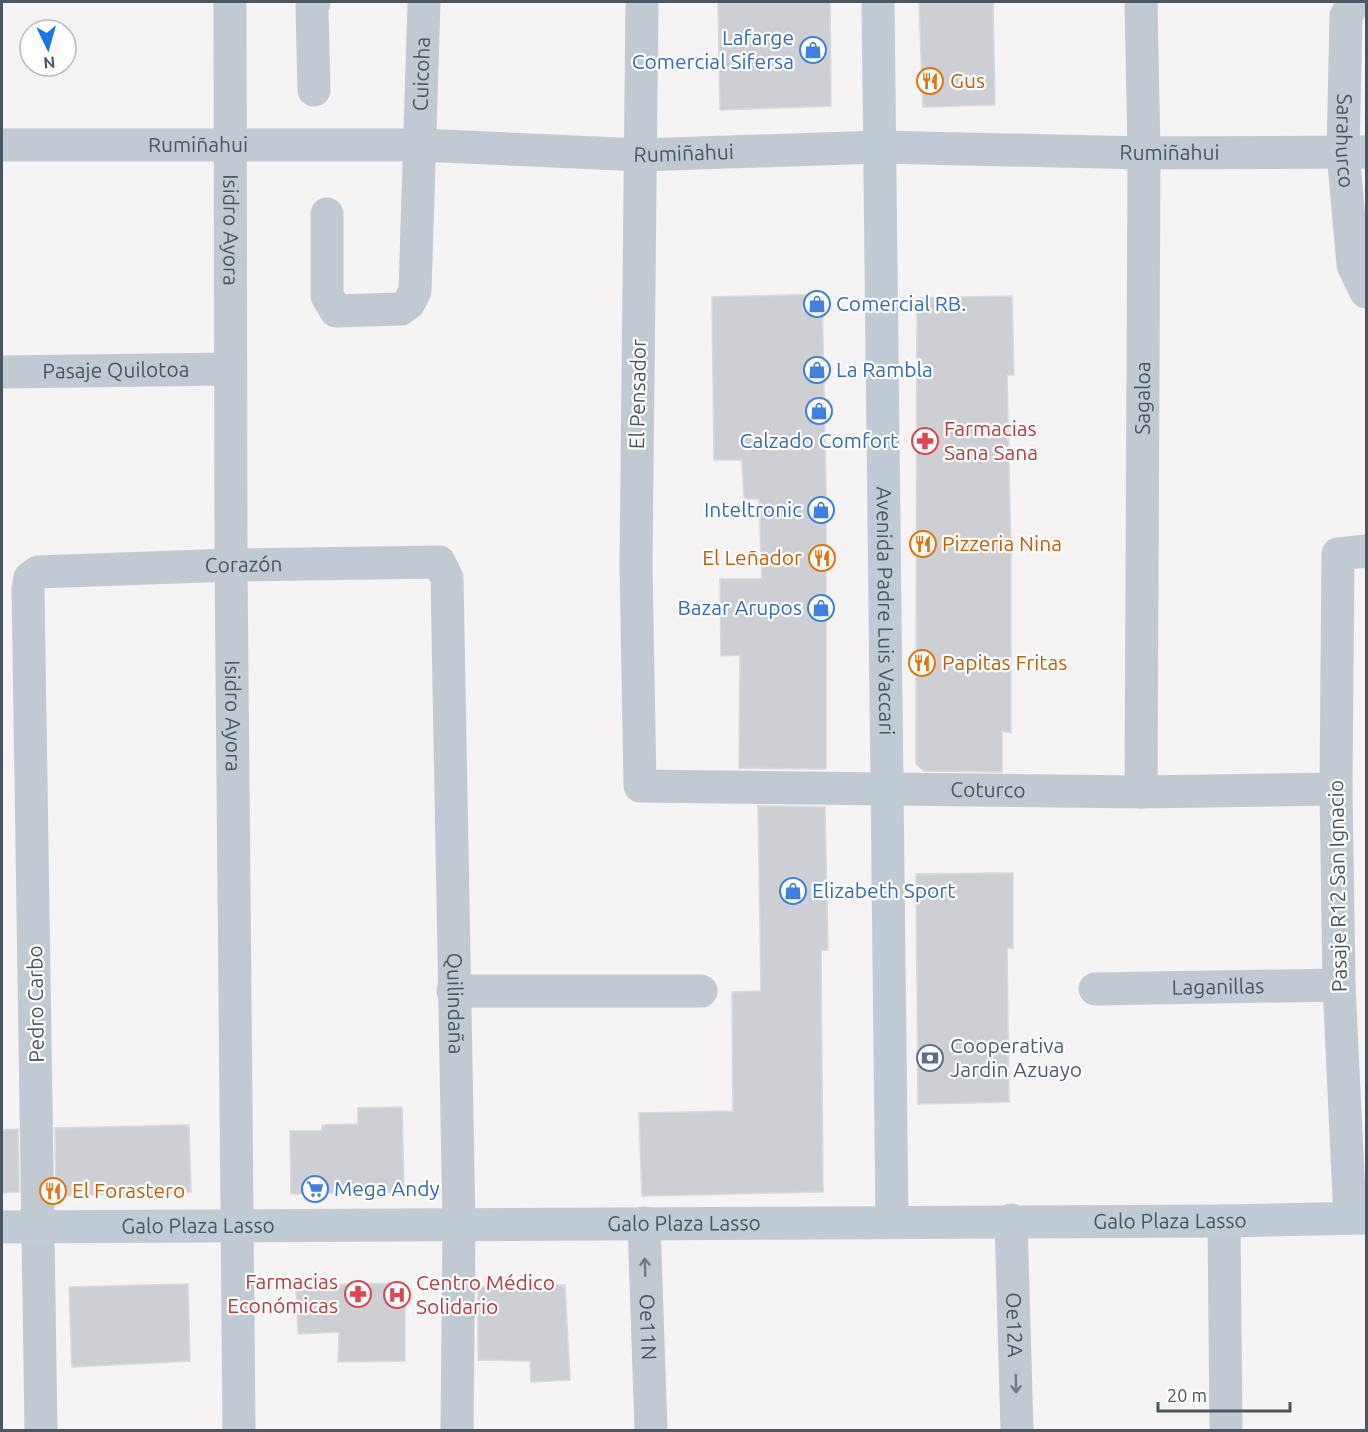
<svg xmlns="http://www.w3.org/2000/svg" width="1368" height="1432" font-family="Ubuntu,sans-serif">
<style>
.building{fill:#cdcfd5;stroke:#d7d9de;stroke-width:1.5}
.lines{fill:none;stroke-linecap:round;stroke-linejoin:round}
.street{stroke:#c1cad2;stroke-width:33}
.secondary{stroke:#c1cbd6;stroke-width:33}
.oneway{stroke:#6e7983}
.labels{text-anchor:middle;stroke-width:4.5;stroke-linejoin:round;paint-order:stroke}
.shop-label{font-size:21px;fill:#366cbe;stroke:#fff;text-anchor:start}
.street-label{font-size:21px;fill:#4a5661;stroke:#fff}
.food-label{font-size:21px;fill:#c56008;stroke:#fff;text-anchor:start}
.health-label{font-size:21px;fill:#be3a42;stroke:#fff;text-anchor:start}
.service-label{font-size:21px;fill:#4e5e75;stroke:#fff;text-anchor:start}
</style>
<rect width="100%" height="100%" fill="#f5f3f3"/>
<path class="building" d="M718 2H830L831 106 720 110Z
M919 2H993L995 105 923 107Z
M822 294 826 487V769L739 768 740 655 721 656 720 579H762L759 499H744L742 460H714L712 297Z
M1012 296 1014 375H1007L1011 554V733L1002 731V772L924 771 916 764V723L917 298Z
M758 806 825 807 828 950H821L823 1192 642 1196 639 1113 733 1111 732 992 761 991Z
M1013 873V948H1007L1009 1102 918 1104 916 874Z
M402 1107 404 1192 291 1194 290 1131H322V1125L358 1124V1108Z
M189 1125 191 1192 56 1196 55 1128Z
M18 1129 19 1192 2 1193V1130Z
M405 1283V1361L338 1362 339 1332 298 1334 296 1285Z
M188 1284 190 1361 72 1367 69 1287Z
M565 1285 570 1380 531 1382 530 1361 478 1360V1287Z"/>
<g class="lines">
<g class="street">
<path id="s1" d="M230 2 231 565 239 1430"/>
<path id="s2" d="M642 2 636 565 640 786 1141 792 1336 789"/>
<path id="s3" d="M1354 2 1346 16 1343 152 1353 265 1366 292"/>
<path d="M314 90 312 8 314 2"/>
<path id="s4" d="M2 145H420L641 155 879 147 1144 153 1366 152"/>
<path id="s5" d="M327 214V296L336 311 401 309 409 303 415 291 424 2"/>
<path id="s6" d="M2 372 230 369"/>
<path id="s7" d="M1141 792 1144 153 1141 2"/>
<path id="s8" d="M1095 989 1339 985"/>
<path d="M453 991H701"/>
<path d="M1350 1218 1339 985 1336 789 1338 554 1366 551"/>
<path id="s9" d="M1011 1220 1017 1430"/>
<path d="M1224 1221 1226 1430"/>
<path id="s10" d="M644 1223 651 1430"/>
<path id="s11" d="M41 1430 28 588 30 578 38 572 231 565 439 562 447 578 459 1225 457 1430"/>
</g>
<g class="secondary">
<path id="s12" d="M878 2 892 1221"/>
<path id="s13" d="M2 1227 1224 1221 1366 1218"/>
</g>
</g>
<defs><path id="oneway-shaft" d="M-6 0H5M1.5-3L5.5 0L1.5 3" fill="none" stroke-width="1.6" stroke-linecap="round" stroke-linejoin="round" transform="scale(1.5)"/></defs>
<g class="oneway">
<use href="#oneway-shaft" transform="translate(645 1267) rotate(-92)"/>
<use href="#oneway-shaft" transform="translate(1016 1384) rotate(89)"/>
</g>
<defs>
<symbol id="shop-ring" viewBox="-11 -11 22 22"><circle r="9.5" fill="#fff" stroke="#3f7fe0" stroke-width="1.5"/><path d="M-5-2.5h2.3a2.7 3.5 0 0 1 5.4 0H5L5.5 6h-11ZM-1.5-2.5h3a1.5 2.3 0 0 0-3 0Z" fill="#3f7fe0"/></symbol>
<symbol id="restaurant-ring" viewBox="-11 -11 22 22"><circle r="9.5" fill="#fff" stroke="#e8710a" stroke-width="1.5"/><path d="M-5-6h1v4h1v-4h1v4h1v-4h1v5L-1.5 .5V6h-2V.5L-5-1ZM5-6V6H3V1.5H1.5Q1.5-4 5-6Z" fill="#e8710a"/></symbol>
<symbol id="pharmacy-ring" viewBox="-11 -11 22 22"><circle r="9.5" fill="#fff" stroke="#e0444e" stroke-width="1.5"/><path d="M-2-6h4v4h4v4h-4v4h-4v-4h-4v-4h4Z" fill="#e0444e"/></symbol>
<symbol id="bank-ring" viewBox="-11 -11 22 22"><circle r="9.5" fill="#fff" stroke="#5c6f8a" stroke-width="1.5"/><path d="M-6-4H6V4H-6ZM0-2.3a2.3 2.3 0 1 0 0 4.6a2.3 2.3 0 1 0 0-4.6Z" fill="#5c6f8a"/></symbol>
<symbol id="supermarket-ring" viewBox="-11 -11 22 22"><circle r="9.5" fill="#fff" stroke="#3f7fe0" stroke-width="1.5"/><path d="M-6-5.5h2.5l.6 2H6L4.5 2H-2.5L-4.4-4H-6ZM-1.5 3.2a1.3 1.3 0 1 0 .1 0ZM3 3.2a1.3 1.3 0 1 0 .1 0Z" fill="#3f7fe0"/></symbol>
<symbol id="hospital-ring" viewBox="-11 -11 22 22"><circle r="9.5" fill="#fff" stroke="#e0444e" stroke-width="1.5"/><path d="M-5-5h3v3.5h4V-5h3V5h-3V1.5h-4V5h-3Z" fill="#e0444e"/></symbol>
</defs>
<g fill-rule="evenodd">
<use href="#shop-ring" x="798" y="35" width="30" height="30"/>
<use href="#restaurant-ring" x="915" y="66" width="30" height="30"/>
<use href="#shop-ring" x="802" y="289" width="30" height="30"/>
<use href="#shop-ring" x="802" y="355" width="30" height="30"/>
<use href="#shop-ring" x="804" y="396" width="30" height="30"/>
<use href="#pharmacy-ring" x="910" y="426" width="30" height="30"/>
<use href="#shop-ring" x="806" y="495" width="30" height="30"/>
<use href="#restaurant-ring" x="908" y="529" width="30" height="30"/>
<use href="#restaurant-ring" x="807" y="543" width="30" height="30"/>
<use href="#shop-ring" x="806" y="593" width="30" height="30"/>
<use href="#restaurant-ring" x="907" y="648" width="30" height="30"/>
<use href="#shop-ring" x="778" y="876" width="30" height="30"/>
<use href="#bank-ring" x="915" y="1043" width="30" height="30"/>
<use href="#supermarket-ring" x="300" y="1174" width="30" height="30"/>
<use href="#restaurant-ring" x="38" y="1176" width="30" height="30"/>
<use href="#pharmacy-ring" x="343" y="1279" width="30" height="30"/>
<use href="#hospital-ring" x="382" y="1280" width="30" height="30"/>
</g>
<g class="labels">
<g class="shop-label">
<text x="794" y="45" text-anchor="end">Lafarge<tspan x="794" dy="24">Comercial Sifersa</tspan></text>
<text x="836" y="311">Comercial RB.</text>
<text x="836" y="377">La Rambla</text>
<text x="819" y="448" text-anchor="middle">Calzado Comfort</text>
<text x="802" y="517" text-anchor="end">Inteltronic</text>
<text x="802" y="615" text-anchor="end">Bazar Arupos</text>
<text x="812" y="898">Elizabeth Sport</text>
<text x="334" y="1196">Mega Andy</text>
</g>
<g class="street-label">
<text dy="7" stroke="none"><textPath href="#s5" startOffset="405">Cuicoha</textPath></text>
<text dy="7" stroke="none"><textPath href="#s3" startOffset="141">Sarahurco</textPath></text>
<text dy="7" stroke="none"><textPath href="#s4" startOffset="196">Rumiñahui</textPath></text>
<text dy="7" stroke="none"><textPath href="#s4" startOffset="1168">Rumiñahui</textPath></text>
<text dy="7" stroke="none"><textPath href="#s4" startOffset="682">Rumiñahui</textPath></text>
<text dy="7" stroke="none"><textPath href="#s1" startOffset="228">Isidro Ayora</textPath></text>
<text dy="7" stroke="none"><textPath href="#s6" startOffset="114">Pasaje Quilotoa</textPath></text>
<text transform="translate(638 394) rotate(-89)" y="7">El Pensador</text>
<text dy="7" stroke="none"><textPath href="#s7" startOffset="394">Sagaloa</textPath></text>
<text dy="7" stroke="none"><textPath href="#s11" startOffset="1068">Corazón</textPath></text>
<text dy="7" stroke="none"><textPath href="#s12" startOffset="609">Avenida Padre Luis Vaccari</textPath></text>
<text dy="7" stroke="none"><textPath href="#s1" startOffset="714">Isidro Ayora</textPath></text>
<text dy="7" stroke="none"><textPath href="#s2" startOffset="1132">Coturco</textPath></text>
<text transform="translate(1338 886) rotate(-91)" y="7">Pasaje R12 San Ignacio</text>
<text dy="7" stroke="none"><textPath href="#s8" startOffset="123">Laganillas</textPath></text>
<text transform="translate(36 1004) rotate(-91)" y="7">Pedro Carbo</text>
<text dy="7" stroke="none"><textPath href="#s11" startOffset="1707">Quilindaña</textPath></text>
<text dy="7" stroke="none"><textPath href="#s13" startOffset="1168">Galo Plaza Lasso</textPath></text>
<text dy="7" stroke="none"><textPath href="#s13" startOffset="682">Galo Plaza Lasso</textPath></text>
<text dy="7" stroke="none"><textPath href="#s13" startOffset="196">Galo Plaza Lasso</textPath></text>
<text dy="7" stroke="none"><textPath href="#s9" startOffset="105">Oe12A</textPath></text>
<text dy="7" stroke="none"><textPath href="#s10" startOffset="104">Oe11N</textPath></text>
</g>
<g class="food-label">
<text x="950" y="88">Gus</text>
<text x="942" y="551">Pizzeria Nina</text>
<text x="802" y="565" text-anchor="end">El Leñador</text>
<text x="942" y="670">Papitas Fritas</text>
<text x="72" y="1198">El Forastero</text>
</g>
<g class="health-label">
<text x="944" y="436">Farmacias<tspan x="944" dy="24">Sana Sana</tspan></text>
<text x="338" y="1289" text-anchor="end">Farmacias<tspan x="338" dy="24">Económicas</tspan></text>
<text x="416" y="1290">Centro Médico<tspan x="416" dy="24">Solidario</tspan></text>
</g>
<g class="service-label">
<text x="950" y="1053">Cooperativa<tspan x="950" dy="24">Jardin Azuayo</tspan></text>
</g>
</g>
<rect width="1368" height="1432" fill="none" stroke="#4a5661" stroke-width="6"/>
<g transform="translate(48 48) rotate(175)"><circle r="28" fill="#ffffff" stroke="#b7bbc0" stroke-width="1.5"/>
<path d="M0-4.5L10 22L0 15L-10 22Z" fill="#1a73e8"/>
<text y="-9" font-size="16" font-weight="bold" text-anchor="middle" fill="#4a5661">N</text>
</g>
<path d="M1158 1402v9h132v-9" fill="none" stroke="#4a5661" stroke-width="3"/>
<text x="1167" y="1402" font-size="18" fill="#4a5661" stroke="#ffffff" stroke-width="4.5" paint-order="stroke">20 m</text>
</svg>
